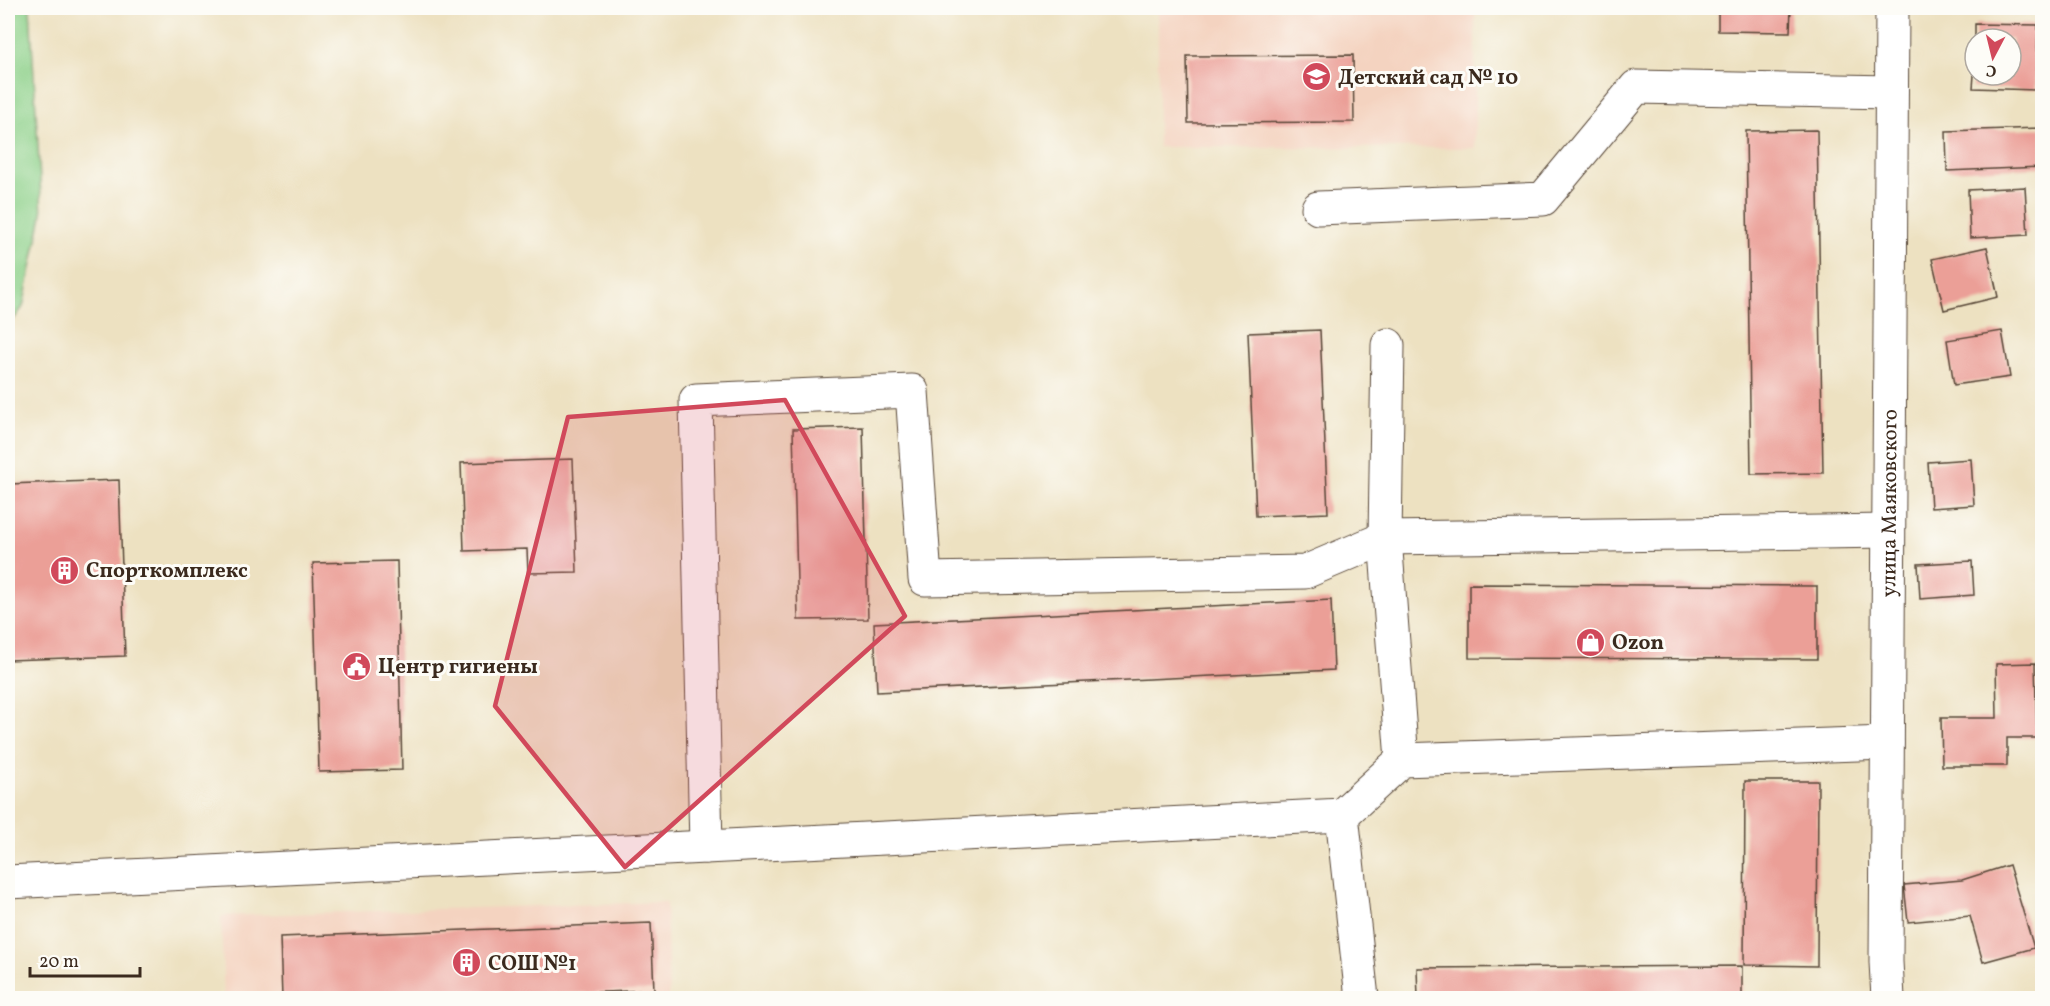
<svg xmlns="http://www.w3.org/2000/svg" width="2050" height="1006" font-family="Vollkorn,serif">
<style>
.built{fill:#f4d3c0}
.grass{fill:#8cd089;stroke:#647d54;stroke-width:1.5}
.building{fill:#eb9f97}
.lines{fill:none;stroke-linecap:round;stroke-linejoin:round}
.minor-casing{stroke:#564536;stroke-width:35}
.minor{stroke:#fff;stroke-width:33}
.marked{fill:#d1495b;fill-opacity:0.2;stroke:#d1495b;stroke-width:4.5;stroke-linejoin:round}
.labels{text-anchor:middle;stroke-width:6;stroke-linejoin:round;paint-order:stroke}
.poi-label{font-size:21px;font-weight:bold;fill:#3b2a1e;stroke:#fdfcf7;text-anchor:start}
.street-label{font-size:21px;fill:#3b2a1e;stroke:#fdfcf7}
</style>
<rect width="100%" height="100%" fill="#fdfcf7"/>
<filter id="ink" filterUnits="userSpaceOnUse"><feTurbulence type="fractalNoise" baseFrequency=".0167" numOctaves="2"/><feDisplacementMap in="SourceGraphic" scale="12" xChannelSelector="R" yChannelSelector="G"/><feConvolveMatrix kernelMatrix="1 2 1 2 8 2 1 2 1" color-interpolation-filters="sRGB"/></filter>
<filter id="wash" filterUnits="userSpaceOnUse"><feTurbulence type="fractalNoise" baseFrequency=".008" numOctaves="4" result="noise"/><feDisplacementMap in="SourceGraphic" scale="24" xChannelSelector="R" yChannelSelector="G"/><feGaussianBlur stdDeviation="1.35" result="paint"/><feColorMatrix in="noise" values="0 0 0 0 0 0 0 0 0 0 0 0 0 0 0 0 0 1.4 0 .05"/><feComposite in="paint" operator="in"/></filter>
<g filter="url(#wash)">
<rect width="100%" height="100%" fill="#ede1c1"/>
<path class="built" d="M1158 8H1475V148L1158 147Z
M666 902 669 998H224L221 916Z"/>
<path class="grass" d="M8 8H30L42 215 23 307 8 327Z"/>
<g id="blocks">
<path class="building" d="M1718 8H1791L1790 32 1718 31Z
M1975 24 2038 25 2036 90 1973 88 1974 75H2011V39H1975Z
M1353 55 1354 122 1188 123 1187 56Z
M2042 128V167L1947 171 1946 131Z
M1817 130 1823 473 1751 474 1746 131Z
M2025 187 2028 235 1970 238 1968 190Z
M1987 247 1998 297 1944 310 1932 259Z
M1320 330 1328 513 1256 516 1248 333Z
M2002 331 2010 377 1954 385 1947 340Z
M863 427 868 619 798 620 793 429Z
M573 459 577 572 528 573 527 549 464 551 461 463Z
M1971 459 1974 505 1931 508 1928 462Z
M119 480 125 656 8 660V484Z
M397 561 402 770 319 772 313 563Z
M1972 561 1974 595 1920 599 1918 564Z
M1469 584 1817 586V659L1469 658Z
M1331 600 1334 670 877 692 874 623Z
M2035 663 2037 738H2007V766H1942L1941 718H1997L1996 664Z
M1745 781H1818L1817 966 1744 965Z
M2009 865 2034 948 1983 962 1970 916 1908 922 1904 885 1962 880Z
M651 923 654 990 504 996 505 998H282L280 937Z
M1742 966V998H1418L1417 968Z"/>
</g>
</g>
<g filter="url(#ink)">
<use href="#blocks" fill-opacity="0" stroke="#564536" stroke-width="1.5"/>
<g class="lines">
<defs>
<g id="minor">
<path d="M1318 208 1543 199 1636 87 1891 92"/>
<path d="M1388 345 1385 538 1402 760"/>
<path d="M1342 815 1362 998"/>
<path d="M706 847 696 400 912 391 925 579 1305 572 1385 538 1888 531"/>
<path d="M8 882 1342 815 1402 760 1887 743"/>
<path id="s1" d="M1888 998 1886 962 1892 8"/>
</g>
</defs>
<use href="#minor" class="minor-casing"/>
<use href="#minor" class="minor"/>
</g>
</g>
<path class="marked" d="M785 400 905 616 625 867 495 706 568 417Z"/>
<defs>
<symbol id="school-disc" viewBox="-11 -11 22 22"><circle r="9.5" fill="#d1495b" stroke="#fdfcf7"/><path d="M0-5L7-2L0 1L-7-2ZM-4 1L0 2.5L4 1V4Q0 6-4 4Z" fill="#fff"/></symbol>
<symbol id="building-disc" viewBox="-11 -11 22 22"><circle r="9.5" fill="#d1495b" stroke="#fdfcf7"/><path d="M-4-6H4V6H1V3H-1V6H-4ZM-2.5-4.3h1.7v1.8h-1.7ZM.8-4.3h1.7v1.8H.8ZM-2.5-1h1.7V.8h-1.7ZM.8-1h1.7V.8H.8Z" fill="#fff"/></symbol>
<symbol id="shop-disc" viewBox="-11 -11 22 22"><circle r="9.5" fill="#d1495b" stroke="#fdfcf7"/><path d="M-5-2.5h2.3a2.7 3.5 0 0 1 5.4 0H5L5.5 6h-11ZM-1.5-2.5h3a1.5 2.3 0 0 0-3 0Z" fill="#fff"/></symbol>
<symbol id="civic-disc" viewBox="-11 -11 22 22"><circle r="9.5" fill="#d1495b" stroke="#fdfcf7"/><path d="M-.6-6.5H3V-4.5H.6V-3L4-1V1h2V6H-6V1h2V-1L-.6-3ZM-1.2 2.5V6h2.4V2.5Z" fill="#fff"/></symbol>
</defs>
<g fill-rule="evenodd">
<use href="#school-disc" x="1300" y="60" width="33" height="33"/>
<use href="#building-disc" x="48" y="554" width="33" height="33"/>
<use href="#shop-disc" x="1574" y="626" width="33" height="33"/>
<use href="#civic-disc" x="340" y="650" width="33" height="33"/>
<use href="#building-disc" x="450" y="946" width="33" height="33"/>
</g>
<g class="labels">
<g class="poi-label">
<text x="1338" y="84">Детский сад № 10</text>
<text x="86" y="577">Спорткомплекс</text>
<text x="1612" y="649">Ozon</text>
<text x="378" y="673">Центр гигиены</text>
<text x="488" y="970">СОШ №1</text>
</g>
<g class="street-label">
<text dy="7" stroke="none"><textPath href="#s1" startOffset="495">улица Маяковского</textPath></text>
</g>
</g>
<rect width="2050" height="1006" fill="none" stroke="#fdfcf7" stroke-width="30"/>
<g transform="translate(1993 57) rotate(187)"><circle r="28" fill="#fdfcf7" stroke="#afa8a0" stroke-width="1.5"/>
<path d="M0-4.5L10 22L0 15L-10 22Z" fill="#d1495b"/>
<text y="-9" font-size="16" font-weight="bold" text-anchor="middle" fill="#3b2a1e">С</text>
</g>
<path d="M30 967v9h110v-9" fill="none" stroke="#3b2a1e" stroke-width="3"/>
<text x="39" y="967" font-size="18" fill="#3b2a1e" stroke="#fdfcf7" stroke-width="4.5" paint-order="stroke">20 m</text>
</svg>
